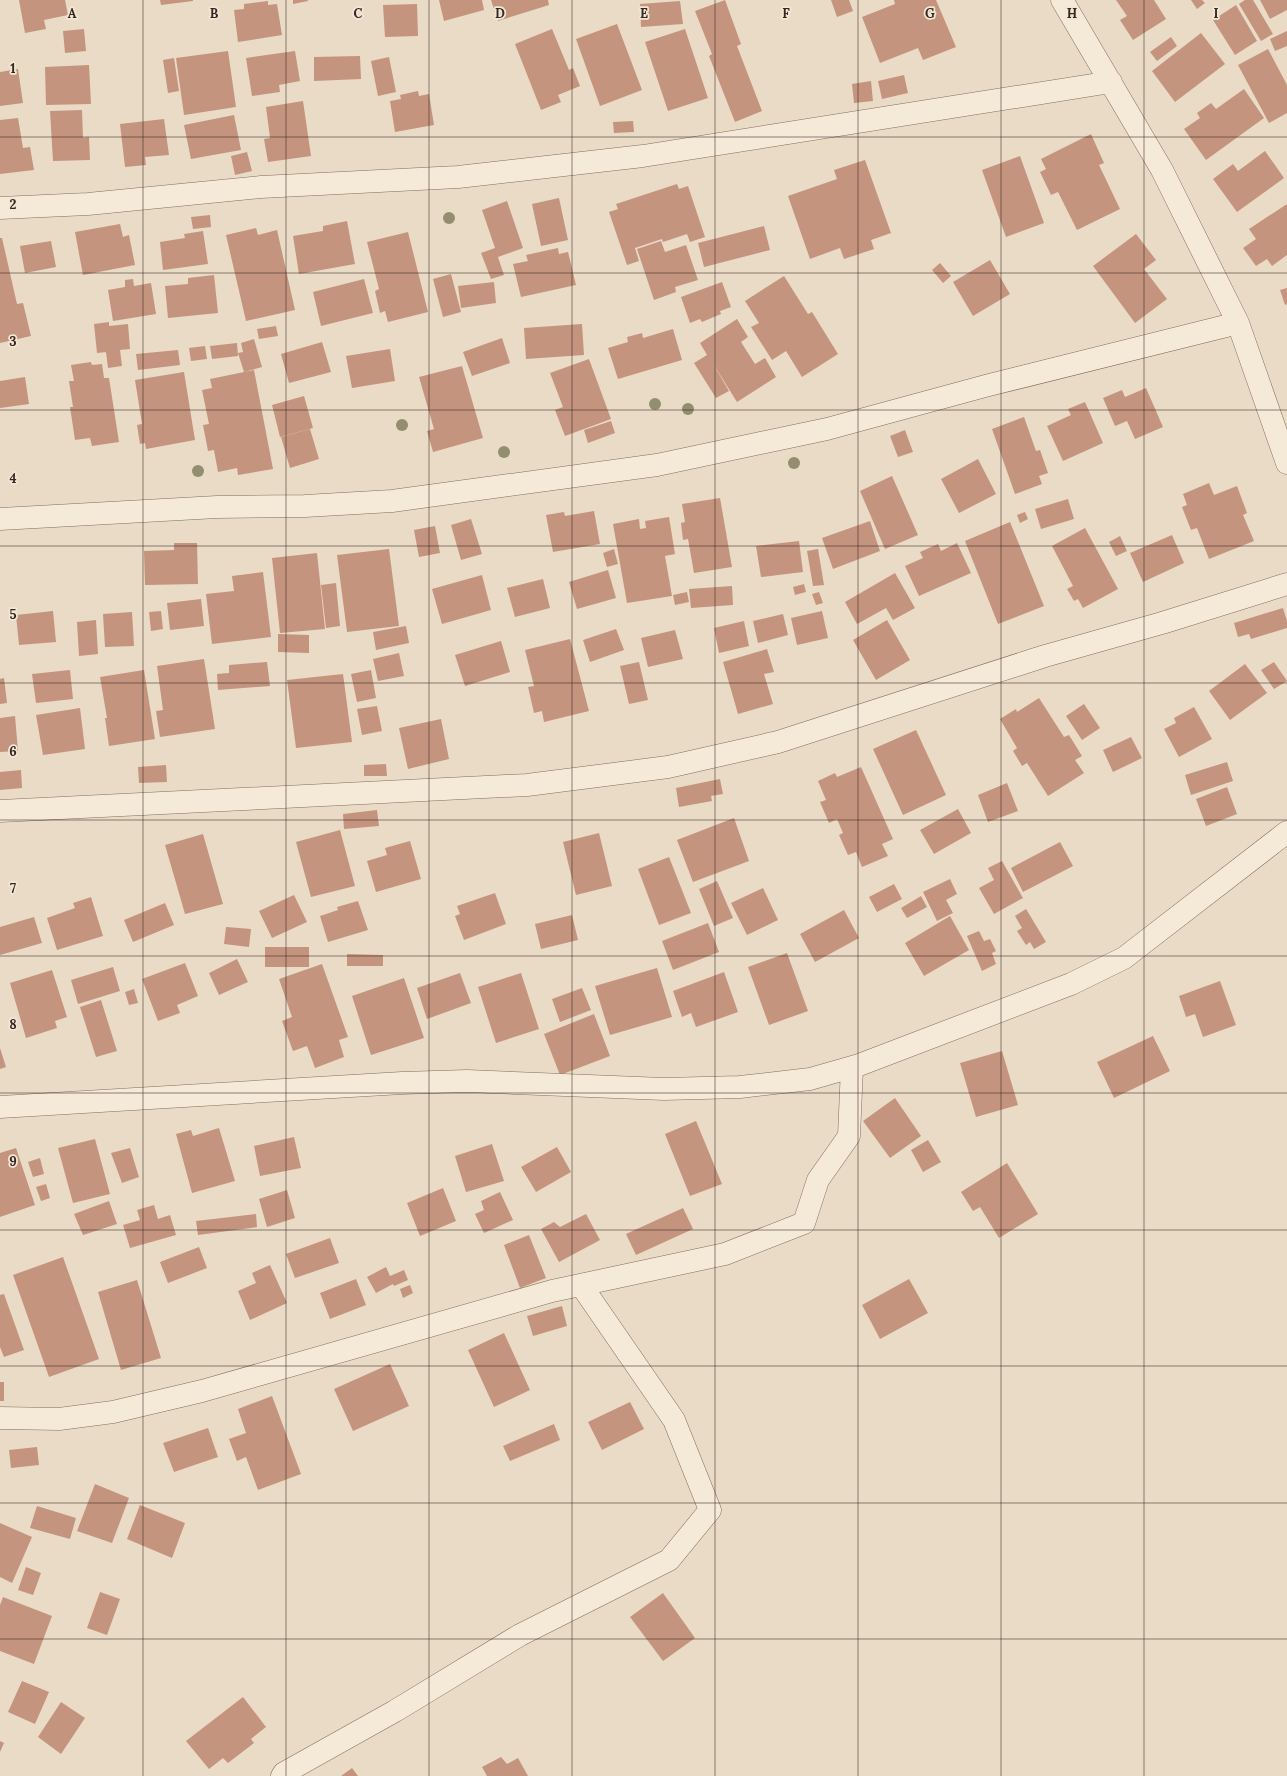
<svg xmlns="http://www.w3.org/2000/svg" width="1287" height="1776" font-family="Lora,serif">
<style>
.building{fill:#c4947f}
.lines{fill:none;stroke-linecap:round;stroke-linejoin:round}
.street-casing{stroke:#836d5d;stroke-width:23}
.street{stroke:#f5e9d8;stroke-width:22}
.tree{fill:#928e6f}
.grid{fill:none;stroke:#352720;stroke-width:1;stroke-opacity:0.55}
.grid-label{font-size:13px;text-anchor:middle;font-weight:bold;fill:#352720;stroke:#f2e6d5;stroke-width:3.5;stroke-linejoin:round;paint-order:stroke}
</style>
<rect width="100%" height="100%" fill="#eadbc6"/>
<path class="building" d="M19 0H65L68 15 44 20 46 29 25 33Z
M160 0H193V1L161 5Z
M293 0H308V1L293 4Z
M439 0H482L484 10 444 21Z
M491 0H548L549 5 498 21Z
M725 0 741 44 737 46 762 111 735 122 709 56 712 54 695 11Z
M831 0H849L853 11 837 17Z
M894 0H936L956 47 923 60 918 48 880 63 862 17 895 4Z
M1116 0H1154L1166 19 1133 40 1120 20 1127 16Z
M1191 0H1202L1205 3 1197 9Z
M1245 0H1253L1273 34 1261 41 1239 4Z
M1260 0H1287V10L1270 19Z
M268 1V5L277 4 282 35 238 42 234 10 244 9V4Z
M680 1 683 24 641 27 640 4Z
M417 4 418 36 385 37 383 5Z
M1236 5 1257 41 1235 55 1213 20Z
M617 24 642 90 600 106 576 39Z
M84 29 86 51 65 53 63 31Z
M552 29 569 70 573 68 580 86 558 95 561 102 541 110 515 44Z
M685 29 708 98 668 111 645 42Z
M1287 31V46L1275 51 1270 39Z
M1201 33 1225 64 1175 102 1152 71Z
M1171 37 1177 46 1157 61 1150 52Z
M1268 49 1287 85V113L1269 123 1238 65Z
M228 51 236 107 184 115 176 58Z
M295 51 300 81 279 85 280 92 252 96 246 58Z
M360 56 361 79 314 81V57Z
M389 57 396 92 378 96 371 61Z
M174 58 179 91 168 93 163 60Z
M89 65 91 104 46 105 45 67Z
M18 69 23 103 0 106V72Z
M904 75 908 93 882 99 878 81Z
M871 81 873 101 854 103 852 84Z
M1244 89 1264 118 1206 160 1184 129 1200 118 1197 113 1211 103 1216 109Z
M418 91 419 96 429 94 434 125 395 132 390 101 401 99 400 95Z
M303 101 311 156 268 162 264 139 270 138 266 107Z
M82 110 83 138 89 137 90 160 53 161 50 111Z
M234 115 241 150 191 159 184 125Z
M18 118 23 148 30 147 34 170 0 174V120Z
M164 119 169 155 145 157 146 165 125 167 120 124Z
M633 121 634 132 614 133 613 122Z
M1091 134 1104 163 1099 165 1120 209 1077 230 1058 192 1051 195 1040 172 1046 169 1041 159Z
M1265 151 1284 178 1237 212 1213 179 1233 164 1238 171Z
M247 152 252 171 235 175 231 156Z
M1020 156 1044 223 1006 237 982 170Z
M865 160 891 233 871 240 874 249 844 259 840 248 810 259 788 196 837 179 834 170Z
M677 184 679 189 688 186 705 237 690 242 687 234 663 242 662 239 635 248 639 261 627 265 609 212 618 209 616 204Z
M559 198 568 240 541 246 532 204Z
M507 201 523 248 498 257 504 275 491 279 481 253 495 248 482 210Z
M1287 204V255L1272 266 1267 259 1256 266 1243 248 1256 239 1249 229Z
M210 215 211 227 193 229 191 217Z
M347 221 355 264 299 274 293 236 323 231V226Z
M120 224 123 237 129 235 135 265 83 275 75 232Z
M764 226 770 250 704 267 698 243Z
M256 228 258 235 277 230 295 310 246 321 226 235Z
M203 231 208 264 163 270 160 242 185 238 184 234Z
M408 232 428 312 388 322 385 311 380 313 375 291 379 289 367 242Z
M1136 234 1156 260 1144 269 1167 299 1135 323 1093 266Z
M0 238H2L17 304 23 303 31 336 0 343Z
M51 241 56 267 25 273 20 246Z
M661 241 665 252 686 245 698 280 675 287 676 292 654 300 637 249Z
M558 248 559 254 568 252 576 285 521 297 513 264 528 261 526 255Z
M990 260 1010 294 973 316 953 282Z
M940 263 951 276 943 283 932 270Z
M451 274 461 312 443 317 433 279Z
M214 275 218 313 168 318 165 286 188 284V278Z
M784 276 808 314 812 312 838 354 802 377 786 351 772 360 751 327 759 323 745 301Z
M133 279 134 286 151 283 156 314 113 321 108 290 125 287V280Z
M364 279 373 313 321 326 313 292Z
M494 282 496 303 461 308 458 286Z
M722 282 731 307 720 311 721 314 702 322 700 319 690 323 681 297Z
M1287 288V304L1285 305 1280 290Z
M737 319 748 337 741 342 755 364 765 358 776 377 737 402 712 362 729 391 716 398 694 363 707 355 700 343Z
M109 322V326L128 324 130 349 120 350 122 366 108 368 106 352 116 351 97 353 94 324Z
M582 324 584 355 526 359 524 328Z
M276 326 278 336 259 339 257 329Z
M673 329 682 360 618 379 608 348 628 342 627 337 642 333 643 338Z
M502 338 510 363 472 376 463 352Z
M254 339 262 367 244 372 238 353 243 352 241 343Z
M322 342 331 372 289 383 281 354Z
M237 343 238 356 212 359 210 346Z
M205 346 207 359 191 361 189 348Z
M390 349 395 381 352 388 346 356Z
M178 350 180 365 138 370 136 354Z
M589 359 611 419 565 436 555 410 563 407 550 373Z
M91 362 92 365 102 364 104 378H109L119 442 92 446 90 438 75 440 70 407H73L69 381H74L71 365Z
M462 366 483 438 433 452 427 431 434 429 419 377Z
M254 370 273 469 238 475 237 468 218 472 214 450 208 451 203 425 209 424 202 390 212 388 210 379Z
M184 372 195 440 146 449 145 443 140 444 137 425 142 424 135 380Z
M25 377 29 404 0 408V381Z
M1146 388 1163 427 1135 439 1127 421 1115 426 1103 398 1122 390 1125 397Z
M304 396 313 428 280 437 272 405Z
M1085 402 1103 443 1063 461 1047 426 1071 415 1068 409Z
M1024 417 1036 451 1040 450 1048 473 1039 476 1042 484 1015 494 992 429Z
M611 421 615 433 588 443 584 430Z
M310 429 319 459 290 468 281 437Z
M905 430 913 452 898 457 890 436Z
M978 459 996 494 959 513 941 479Z
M892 476 918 535 885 549 860 491Z
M1209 483 1214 495 1237 486 1247 513 1243 515 1254 541 1209 559 1197 528 1191 530 1182 507 1187 505 1183 494Z
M720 498 732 567 694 573 688 539 683 540 681 523 685 522 682 504Z
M1068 499 1074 519 1041 529 1035 509Z
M594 511 600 544 553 552 546 515 564 512 565 516Z
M1025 512 1028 519 1020 523 1017 515Z
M669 517 675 554 665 556 672 596 627 603 613 524 639 519 640 529 646 528 645 521Z
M471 519 482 554 461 560 451 525Z
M870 521 880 551 833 569 822 538Z
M1010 522 1044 606 998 624 965 541Z
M435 526 440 553 419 557 414 530Z
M1085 528 1118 589 1083 608 1078 599 1074 601 1067 589 1073 586 1052 546Z
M1172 535 1184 563 1143 582 1130 553Z
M1120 536 1127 551 1116 556 1109 542Z
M799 541 803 572 761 577 756 546Z
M174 543H197L198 584 145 585 144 551 174 550Z
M957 543 971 573 919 596 905 566 923 558 920 552 938 544 941 551Z
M389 549 399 626 347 632 337 555Z
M614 549 618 564 607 567 603 553Z
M818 549 824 585 813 586 807 551Z
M317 553 325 629 280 633 272 558Z
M608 570 616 598 577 609 569 582Z
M263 572 271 637 212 644 206 594 234 591 232 576Z
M895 573 915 608 893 620 886 608 857 624 845 602Z
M482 575 491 610 442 624 432 589Z
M543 579 550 608 515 617 507 588Z
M336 583 340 626 326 628 321 585Z
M804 584 806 592 795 595 793 587Z
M732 586 733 605 691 608 689 589Z
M687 592 689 602 675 605 673 595Z
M819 592 823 603 816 605 812 594Z
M201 599 204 626 170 630 167 603Z
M1283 608 1287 621V628L1251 639 1249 634 1238 637 1234 623Z
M53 611 56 642 19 645 16 615Z
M161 611 163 629 151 631 149 612Z
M822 611 828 638 797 645 791 618Z
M132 612 134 646 105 647 103 614Z
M783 614 788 635 758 643 753 621Z
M96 620 98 654 79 656 77 622Z
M887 620 910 660 876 680 853 640Z
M744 621 749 646 719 653 714 628Z
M406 626 409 643 376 650 373 632Z
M616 629 624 650 590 662 583 640Z
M675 630 683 659 648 667 641 638Z
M278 634 309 635V653L278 652Z
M570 639 589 711 544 722 542 711 534 713 528 687 534 686 525 650Z
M501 641 510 672 465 686 455 655Z
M767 649 774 672 764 674 773 704 738 714 723 662Z
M399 653 404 676 378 681 373 659Z
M204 659 215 729 160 737 156 711 163 710 157 666Z
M267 662 270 686 218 690 217 674 229 673V665Z
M639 662 648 700 629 704 620 666Z
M1274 662 1287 681 1274 689 1261 670Z
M1245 664 1267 693 1230 720 1209 691Z
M70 670 73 699 36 703 32 674Z
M144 670 155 739 109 746 105 718H107L100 677Z
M371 670 376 698 357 702 351 674Z
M343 674 352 742 296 748 287 680Z
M4 678 7 703 0 704V679Z
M1039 698 1064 737 1069 735 1082 756 1075 760 1084 773 1048 796 1027 763 1022 766 1013 751 1017 748 1000 719 1016 709 1017 712Z
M1084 704 1100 728 1082 740 1066 716Z
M377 706 382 731 362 735 357 709Z
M1194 707 1212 739 1179 757 1164 729 1176 723 1174 718Z
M80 708 85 749 43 755 36 715Z
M15 716 18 751 0 752V718Z
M441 719 449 759 408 769 399 728Z
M916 730 946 795 903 815 873 749Z
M1131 737 1142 758 1113 772 1103 750Z
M1227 762 1233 781 1191 795 1185 775Z
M386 764 387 776H364V765Z
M166 765 167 782 139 783 138 767Z
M861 767 893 839 882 844 888 856 862 867 856 852 848 855 839 835 843 833 837 819 829 823 820 802 826 800 818 781 835 773 837 777Z
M21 770 22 788 0 790V772Z
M720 779 723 794 711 796 712 801 679 807 676 788Z
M1007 783 1018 811 988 822 978 795Z
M1227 787 1237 814 1206 826 1196 799Z
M958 809 971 833 934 854 920 830Z
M377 810 379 826 344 829 343 814Z
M734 818 749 861 693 882 677 840Z
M340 830 355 886 311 897 296 842Z
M599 833 612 886 576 895 563 842Z
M203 834 223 904 185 914 165 845Z
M410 841 421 879 376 892 367 861 387 855 385 848Z
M1060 842 1073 866 1023 892 1011 868Z
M669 857 691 913 659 925 638 869Z
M1002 861 1023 898 994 914 979 888 994 880 988 868Z
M950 879 957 894 946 900 953 913 937 921 923 892Z
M717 881 733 918 714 926 699 889Z
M894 884 902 899 877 912 869 897Z
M763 888 778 920 747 935 731 903Z
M495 893 506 924 464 940 455 916 460 914 457 906Z
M294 895 307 922 272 938 259 911Z
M921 896 927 907 907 918 901 908Z
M91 897 103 936 57 950 47 918 75 908 73 903Z
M358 901 368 930 328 942 320 916 338 910 337 907Z
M165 903 174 925 133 942 124 920Z
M1026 909 1046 942 1034 949 1030 942 1026 945 1017 931 1022 928 1015 916Z
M844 910 859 938 815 962 800 934Z
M572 915 578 940 541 949 535 924Z
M950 916 969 950 924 976 905 943Z
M34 917 42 943 0 955V927Z
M708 923 719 952 673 970 662 941Z
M226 927 251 929 249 947 224 944Z
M979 931 984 941 990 939 996 951 992 953 996 964 982 971 967 936Z
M265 947H309V967H265Z
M787 953 808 1011 769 1025 748 967Z
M347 954 383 955V966H347Z
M237 959 248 982 219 995 209 973Z
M185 963 198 996 177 1005 180 1013 158 1021 142 979Z
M322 964 348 1037 339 1040 344 1057 315 1068 307 1046 293 1051 282 1021 292 1017 279 979Z
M113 967 120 991 78 1004 71 980Z
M657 968 672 1017 610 1035 595 986Z
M52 970 67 1017 55 1021 57 1028 26 1038 10 983Z
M724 972 738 1012 696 1027 691 1013 682 1017 673 991Z
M460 973 471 1003 427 1019 417 988Z
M521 973 539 1029 496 1043 478 987Z
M404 978 424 1038 371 1055 352 996Z
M1220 981 1236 1025 1203 1037 1195 1014 1186 1017 1179 996Z
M582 988 591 1010 560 1022 552 999Z
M134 989 138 1003 129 1005 125 992Z
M101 1000 117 1051 96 1057 80 1007Z
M594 1014 610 1056 560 1075 544 1034Z
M1153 1036 1170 1071 1114 1098 1097 1062Z
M0 1048 6 1067 0 1069Z
M1002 1051 1018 1105 976 1117 960 1063Z
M895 1098 921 1136 890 1158 863 1121Z
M696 1121 722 1184 690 1196 665 1134Z
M219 1128 235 1181 192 1193 176 1134 191 1130 193 1136Z
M294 1137 301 1168 260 1176 254 1146Z
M95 1139 110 1194 73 1203 58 1148Z
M928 1140 941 1162 923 1172 911 1150Z
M492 1144 504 1181 466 1192 455 1156Z
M557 1147 571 1172 536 1192 521 1167Z
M16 1148 35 1205 0 1217V1153Z
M130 1148 139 1177 122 1183 111 1153Z
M40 1158 44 1174 33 1177 28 1162Z
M1007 1163 1038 1214 999 1238 980 1207 973 1211 961 1192Z
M46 1184 50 1198 41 1201 36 1187Z
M443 1188 456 1221 420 1236 407 1203Z
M287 1190 295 1218 267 1227 259 1199Z
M500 1192 513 1220 484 1233 475 1214 484 1210 481 1201Z
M109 1201 117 1224 83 1235 74 1214Z
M154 1205 158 1219 170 1215 176 1235 130 1248 123 1225 140 1220 137 1210Z
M683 1208 693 1229 636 1255 626 1234Z
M256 1214 257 1227 198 1235 196 1221Z
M586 1214 600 1240 559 1262 541 1229 554 1222 560 1227Z
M529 1235 546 1278 520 1288 504 1245Z
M330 1238 339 1263 295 1278 286 1254Z
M199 1247 207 1268 168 1283 160 1262Z
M63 1257 99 1359 49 1377 13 1275Z
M270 1265 287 1303 250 1320 238 1291 256 1283 252 1273Z
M386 1267 390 1276 404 1270 408 1280 394 1286 393 1284 376 1293 367 1277Z
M356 1279 366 1305 330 1319 320 1293Z
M909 1279 928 1313 880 1339 862 1305Z
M137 1280 161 1358 121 1370 98 1292Z
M410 1285 413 1293 403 1298 400 1289Z
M4 1294 24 1350 4 1357 0 1347V1295Z
M562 1306 567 1326 533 1336 527 1316Z
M504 1333 530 1390 494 1407 468 1350Z
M390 1364 409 1406 353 1431 334 1389Z
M0 1382H4V1401H0Z
M272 1396 301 1474 258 1490 246 1457 237 1461 229 1439 246 1433 238 1409Z
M630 1402 644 1429 602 1450 588 1422Z
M554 1424 560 1440 510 1461 503 1446Z
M208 1428 218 1457 174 1472 163 1443Z
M37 1447 39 1465 11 1468 9 1450Z
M95 1484 129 1498 112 1543 77 1531Z
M140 1505 185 1523 172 1558 127 1539Z
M37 1506 76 1518 70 1539 30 1528Z
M0 1523 32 1537 12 1583 0 1577Z
M26 1567 41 1573 33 1595 18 1590Z
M100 1592 120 1599 107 1635 87 1628Z
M663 1593 695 1638 663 1661 630 1617Z
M3 1597 52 1616 34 1664 0 1651V1605Z
M22 1681 49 1692 35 1724 8 1712Z
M243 1697 266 1727 251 1739 254 1743 228 1763 223 1758 209 1769 186 1741Z
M61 1702 85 1718 61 1754 38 1737Z
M0 1741 4 1743 0 1752Z
M501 1757 507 1764 518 1758 528 1776H487L482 1767Z
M352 1768 358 1776H341Z"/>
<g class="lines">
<defs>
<path id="street" d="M1062 0 1162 170 1238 323 1287 463
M0 208 88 204 261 187 458 177 643 156 1111 82
M0 519 217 507 305 506 392 501 657 465 827 429 989 385 1238 323
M0 811 527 785 668 767 778 742 1045 656 1162 623 1287 584
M0 1107 402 1083 467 1081 664 1089 740 1087 810 1079 859 1065 1071 984 1124 958 1287 832
M0 1418 59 1419 113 1412 202 1391 552 1291 725 1254 804 1223 818 1180 849 1136 852 1067
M282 1776 284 1773 395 1711 520 1635 669 1560 710 1510 674 1420 581 1285"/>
</defs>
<use href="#street" class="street-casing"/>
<use href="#street" class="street"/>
</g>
<g class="tree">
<circle cx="449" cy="218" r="6"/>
<circle cx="655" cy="404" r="6"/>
<circle cx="688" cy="409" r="6"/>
<circle cx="402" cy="425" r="6"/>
<circle cx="504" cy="452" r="6"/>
<circle cx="794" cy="463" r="6"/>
<circle cx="198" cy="471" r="6"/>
</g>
<path class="grid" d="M143 0V1776M286 0V1776M429 0V1776M572 0V1776M715 0V1776M858 0V1776M1001 0V1776M1144 0V1776M0 137H1287M0 273H1287M0 410H1287M0 546H1287M0 683H1287M0 820H1287M0 956H1287M0 1093H1287M0 1230H1287M0 1366H1287M0 1503H1287M0 1639H1287"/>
<g class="grid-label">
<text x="72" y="18">A</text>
<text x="214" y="18">B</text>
<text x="358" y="18">C</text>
<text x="500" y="18">D</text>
<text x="644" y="18">E</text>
<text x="786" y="18">F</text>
<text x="930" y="18">G</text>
<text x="1072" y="18">H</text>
<text x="1216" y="18">I</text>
<text x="13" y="73">1</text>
<text x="13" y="209">2</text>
<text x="13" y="346">3</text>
<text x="13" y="483">4</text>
<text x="13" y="619">5</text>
<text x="13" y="756">6</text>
<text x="13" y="893">7</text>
<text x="13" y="1029">8</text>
<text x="13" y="1166">9</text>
</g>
</svg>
